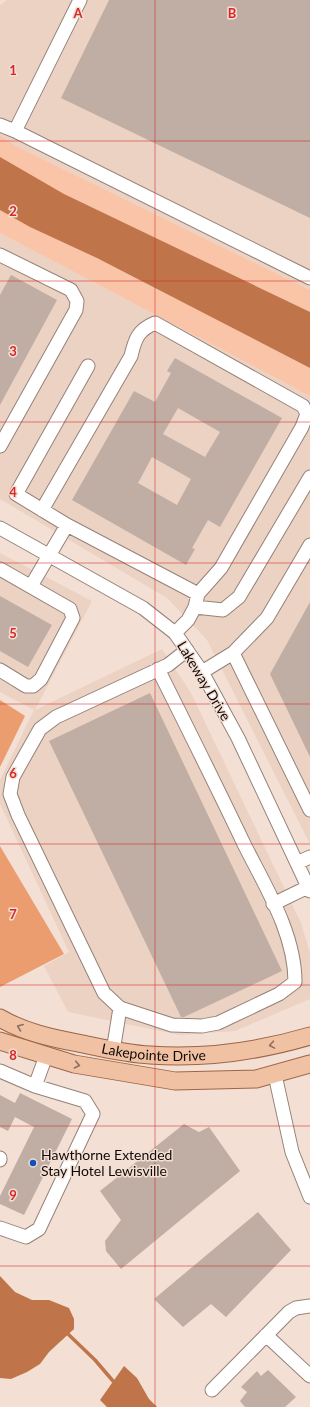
<svg xmlns="http://www.w3.org/2000/svg" width="310" height="1407" font-family="Lato,sans-serif">
<style>
.built{fill:#ecd2c3}
.green{fill:#f9c4a7}
.forest{fill:#eb9d70}
.water{fill:#bf7549}
.lines{fill:none;stroke-linecap:round;stroke-linejoin:round}
.stream{stroke:#bf7549;stroke-width:3.5}
.building{fill:#c0ada3;fill-rule:evenodd}
.minor-casing{stroke:#948278;stroke-width:15}
.major-casing{stroke:#9c6646;stroke-width:19}
.minor{stroke:#fff;stroke-width:13}
.major{stroke:#f1c1a4;stroke-width:17}
.oneway{stroke:#8c6f5d}
.grid{fill:none;stroke:#d62828;stroke-width:1;stroke-opacity:0.55}
.poi-dot{fill:#0f52bd;stroke:#f3dfd4;stroke-width:1.5}
.labels{text-anchor:middle;stroke-width:3;stroke-linejoin:round;paint-order:stroke}
.street-label{font-size:14px;fill:#100a07;stroke:#f3dfd4}
.poi-label{font-size:14px;fill:#100a07;stroke:#f3dfd4;text-anchor:start}
.grid-label{font-size:13px;text-anchor:middle;font-weight:bold;fill:#d62828;stroke:#f3dfd4;stroke-width:3;stroke-linejoin:round;paint-order:stroke}
</style>
<rect width="100%" height="100%" fill="#f3dfd4"/>
<path class="built" d="M7 0H310V290L14 145 0 135V5Z
M0 233 310 396V844L207 640 167 598 0 499Z
M0 553 92 601 35 710 162 649 191 693 301 923 310 953V999L235 1031 180 1035 68 1012 44 966 69 952 0 804V780L34 710 0 692Z"/>
<path class="green" d="M0 135 14 145 310 290V396L0 233Z"/>
<path class="forest" d="M0 700 25 716 0 767Z
M0 846 64 954 0 987Z"/>
<path class="water" d="M0 157 64 194 310 312V368L97 258 30 227 0 210Z
M0 1276 15 1292 32 1300H49L69 1308 74 1319V1329L49 1352 40 1364 27 1372 11 1379 0 1378Z
M124 1366 137 1378 149 1399 157 1407H107L100 1400Z"/>
<g class="lines">
<path class="stream" d="M68 1334 95 1360 113 1381"/>
</g>
<path class="building" d="M109 0H310V218L61 98Z
M11 275 57 300 0 405V295Z
M175 358 282 418 220 527 208 520 192 548 195 549 186 565 72 500 134 391 155 402 171 373 167 371ZM178 408 220 432 205 457 163 434ZM152 457 191 479 177 505 138 483Z
M0 596 52 625 28 667 0 651Z
M310 602V757L270 674Z
M150 693 282 971 184 1017H181L49 741Z
M20 1093 72 1119 24 1215 0 1204V1196L34 1127 15 1117 8 1131 0 1127V1095L15 1103Z
M184 1124 199 1132 209 1127 240 1171 121 1269 106 1251 105 1241 121 1220 100 1191Z
M258 1212 291 1250 226 1317 211 1304 183 1327 154 1299Z
M268 1370 296 1397 285 1407H245L240 1401 247 1392 241 1387 257 1371 261 1376Z"/>
<g class="lines">
<defs>
<path id="minor" d="M0 125 15 131 80 0
M15 131 310 278
M0 255 71 290 77 301 76 310 0 446
M42 510 131 356C135 339 138 330 155 323L303 406 307 414 302 427 221 568 198 594 195 607 188 620 175 633
M67 525 198 594
M0 528 143 608 175 633 202 672 238 738 310 891
M0 569 70 609 73 618 41 679 33 686H26L0 670
M31 586 67 525 16 494 88 366
M195 607 223 610 239 597 310 477
M233 653 310 810
M202 672 233 653 267 618 310 545
M297 863 310 857
M273 904 308 887
M120 1008 172 1025 202 1026 218 1023 279 994 295 982C295 933 265 886 244 844 216 785 187 727 158 669
M113 1051 120 1008 104 993 18 815 10 794 13 777 40 729 56 717 168 665 187 650
M0 1071 35 1086 85 1101 93 1114 39 1229 26 1237 0 1228
M275 1075 292 1152 310 1197
M35 1086 46 1056
M0 1158V1160
M266 1335 310 1376
M212 1390 289 1312 296 1308 310 1306"/>
<g id="major">
<path id="s1" d="M0 1018C24 1032 51 1038 78 1043 102 1048 126 1054 150 1055 204 1059 259 1051 310 1036"/>
<path d="M0 1041 74 1064 175 1081 256 1079 310 1064"/>
</g>
</defs>
<use href="#minor" class="minor-casing"/>
<use href="#major" class="major-casing"/>
<use href="#minor" class="minor"/>
<use href="#major" class="major"/>
</g>
<defs><path id="oneway-chevron" d="M-2-3.5L2.5 0L-2 3.5" fill="none" stroke-width="1.6" stroke-linecap="round" stroke-linejoin="round"/></defs>
<g class="oneway">
<use href="#oneway-chevron" transform="translate(20 1027) rotate(-158)"/>
<use href="#oneway-chevron" transform="translate(272 1045) rotate(170)"/>
<use href="#oneway-chevron" transform="translate(77 1065) rotate(12)"/>
</g>
<path class="grid" d="M155 0V1407M0 141H310M0 281H310M0 422H310M0 563H310M0 704H310M0 844H310M0 985H310M0 1126H310M0 1266H310"/>
<circle class="poi-dot" cx="33" cy="1163" r="4"/>
<g class="labels">
<g class="street-label">
<text transform="translate(204 681) rotate(59)" y="5">Lakeway Drive</text>
<text dy="5" stroke="none"><textPath href="#s1" startOffset="159">Lakepointe Drive</textPath></text>
</g>
<g class="poi-label">
<text x="41" y="1160">Hawthorne Extended<tspan x="41" dy="16">Stay Hotel Lewisville</tspan></text>
</g>
</g>
<g class="grid-label">
<text x="78" y="18">A</text>
<text x="232" y="18">B</text>
<text x="13" y="75">1</text>
<text x="13" y="216">2</text>
<text x="13" y="356">3</text>
<text x="13" y="497">4</text>
<text x="13" y="638">5</text>
<text x="13" y="778">6</text>
<text x="13" y="919">7</text>
<text x="13" y="1060">8</text>
<text x="13" y="1200">9</text>
</g>
</svg>
